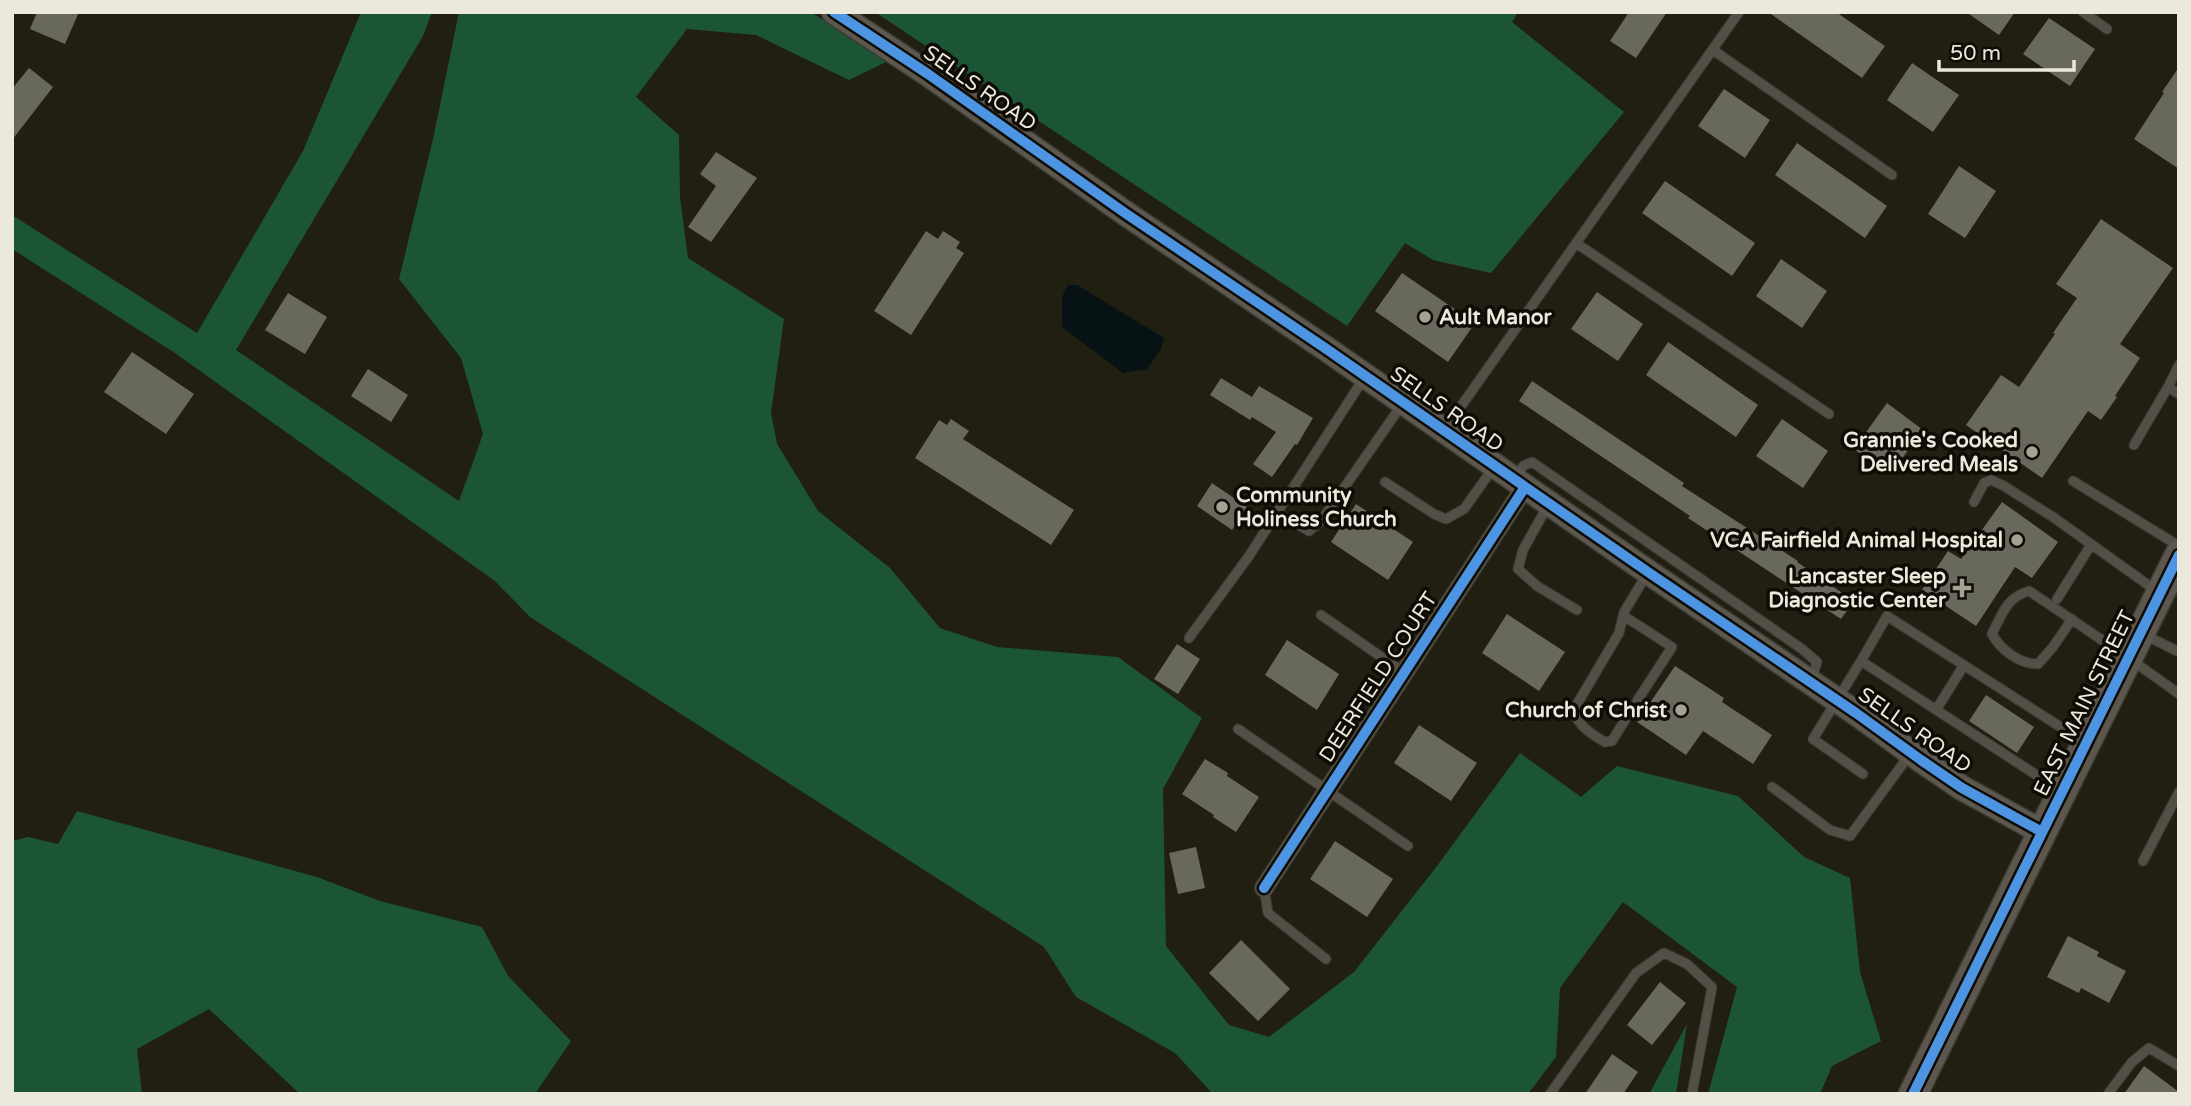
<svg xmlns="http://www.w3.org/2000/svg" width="2191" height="1106" font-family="'Varela Round',sans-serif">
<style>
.forest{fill:#1c5535}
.water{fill:#061213}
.building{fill:#69685c}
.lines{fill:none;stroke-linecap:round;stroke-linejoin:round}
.lane-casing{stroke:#3c3a30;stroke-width:11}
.street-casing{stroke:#3c3a30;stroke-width:20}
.secondary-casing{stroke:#3c3a30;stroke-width:27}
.primary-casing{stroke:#3c3a30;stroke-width:31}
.lane{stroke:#514f46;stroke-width:9}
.street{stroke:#514f46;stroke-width:18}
.secondary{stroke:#5c5850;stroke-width:24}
.primary{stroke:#5d564f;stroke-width:28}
.cycleway-casing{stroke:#0e0c04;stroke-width:15}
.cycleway{stroke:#4d94e3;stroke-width:10}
.poi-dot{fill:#a4a295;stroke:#0e0c04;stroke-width:2.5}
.labels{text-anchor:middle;stroke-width:7;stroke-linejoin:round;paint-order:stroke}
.street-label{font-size:21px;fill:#ebe9db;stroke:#0e0c04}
.poi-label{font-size:21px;font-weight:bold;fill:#ebe9db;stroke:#0e0c04;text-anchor:end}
</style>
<rect width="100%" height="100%" fill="#211f12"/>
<path class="forest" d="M361 12H432L423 36 236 350 459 501 483 434 461 358 399 279 433 139 459 12H811L886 62 849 80 756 35 687 29 636 97 679 135 680 197 688 258 784 319 771 413 777 444 818 511 890 568 940 628 997 647 1118 657 1202 718 1163 789 1166 946 1229 1025 1269 1037 1354 972 1437 866 1520 753 1581 797 1617 766 1738 796 1804 857 1850 878 1860 972 1881 1041 1832 1066 1820 1094H1708L1737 987 1623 902 1560 988 1556 1057 1528 1094H1213L1175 1053 1076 997 1044 947 530 617 495 581 175 353 12 249V215L197 333 303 151Z
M875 12H1518L1512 22 1624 112 1491 273 1433 260 1405 243 1347 326Z
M77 811 317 877 380 901 482 927 508 976 571 1041 535 1094H300L209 1009 137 1049 142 1094H12V841L28 837 58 844Z
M1687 1024 1676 1094H1649Z"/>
<path class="water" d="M1068 285H1077L1164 338 1161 349 1147 369 1123 373 1062 327V297Z"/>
<path class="building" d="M37 12H79L65 44 30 29Z
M1629 12H1667L1636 58 1610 41Z
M1768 12H1836L1885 46 1862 78Z
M1966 12H2015L1999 35Z
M2049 18 2095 49 2070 86 2023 54Z
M1912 63 1959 95 1933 132 1887 100Z
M2179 67V169L2134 139 2164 93 2162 92Z
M29 68 53 87 12 140V89Z
M1724 89 1770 120 1745 158 1698 126Z
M1797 143 1887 206 1865 238 1775 175Z
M716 152 757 178 711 242 688 227 716 186 700 174Z
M1959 166 1996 191 1965 238 1928 214Z
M1665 181 1755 243 1732 276 1642 213Z
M2101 219 2173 268 2120 344 2140 358 2115 396 2117 397 2101 420 2088 411 2042 478 1966 425 2001 375 2019 387 2055 334 2053 333 2077 298 2056 284Z
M926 231 938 239 943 231 960 242 956 248 964 253 911 335 874 311Z
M1781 259 1827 291 1802 328 1756 296Z
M1402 273 1475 323 1448 362 1375 311Z
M1597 292 1643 324 1618 361 1571 329Z
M288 293 327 317 305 354 265 330Z
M1668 342 1758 405 1736 437 1646 375Z
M132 352 194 394 166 434 104 392Z
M368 369 408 395 391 422 351 396Z
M1221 378 1252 397 1259 386 1313 418 1297 445 1295 444 1272 477 1253 464 1276 432 1252 417 1250 420 1210 395Z
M1532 381 1684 483 1682 486 1798 561 1797 562 1854 601 1841 619 1688 518 1690 516 1519 401Z
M1887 403 1923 430 1890 475 1854 449Z
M951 419 969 431 963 439 1074 510 1051 545 915 458 939 420 947 425Z
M1782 419 1828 451 1803 488 1756 456Z
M1212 483 1247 507 1232 530 1197 506Z
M2002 502 2058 542 2032 578 2015 567 1976 626 1922 590 1948 551 1961 559Z
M1356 504 1413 542 1388 580 1331 542Z
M1507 614 1565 652 1539 691 1482 653Z
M1287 640 1339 674 1317 710 1265 675Z
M1177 644 1200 659 1178 694 1154 679Z
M1675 666 1724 698 1722 702 1772 735 1753 764 1703 731 1686 755 1637 722Z
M1986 695 2034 727 2017 753 1969 721Z
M1419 725 1477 763 1451 801 1394 763Z
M1205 759 1228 773 1227 776 1259 797 1236 832 1213 817 1214 815 1182 794Z
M1335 841 1393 879 1367 917 1310 879Z
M1196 847 1205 888 1178 894 1169 853Z
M2068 936 2099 952 2097 956 2126 971 2109 1003 2081 988 2079 993 2047 977Z
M1241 940 1290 989 1258 1021 1209 973Z
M1660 982 1686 1003 1652 1045 1627 1025Z
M1612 1054 1638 1072 1623 1094H1585Z
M2144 1066 2179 1092V1094H2124Z"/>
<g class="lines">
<defs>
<path id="lane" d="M2083 12 2107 29
M1713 50 1892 175
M1576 243 1829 414
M2179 365 2168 387 2179 394
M1445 429 1739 12
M2134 445 2168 387
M1516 479 1523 466 1532 462 1802 649 1817 662 1811 681
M2073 481 2179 546
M1385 482 1434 514 1446 519 1464 509 1494 467
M1974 502 1984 483 1991 480 2004 486 2053 517 2158 592
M1548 505 1523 550 1518 569 1537 586 1577 610
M1276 512 1309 531 1321 521 1403 403
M2057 599 2091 545
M1321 615 1403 672
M1624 616 1672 647 1637 701
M2072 619 2053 647 2038 664C2019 664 2001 650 1992 634 2002 614 2007 597 2029 591 2080 625 2130 658 2179 694
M2145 635 2179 652
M1189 638 1249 556 1364 378
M1861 661 1813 739 1863 774
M1936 710 1964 665
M1625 720 1612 741 1605 742C1591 734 1579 726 1573 711L1619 633 1624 612 1647 574
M1238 729 1408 846
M1772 787 1830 830 1850 836 1910 754
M2058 789 1861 661 1887 616 2084 742
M2143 861 2179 792
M1264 888 1268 913 1326 959
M1550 1094 1636 973 1664 953 1687 964 1712 987 1692 1094
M2108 1094 2132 1062 2149 1048 2179 1066"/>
<path id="street" d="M1264 888 1525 487"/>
<path id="secondary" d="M834 12 928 74 1125 213 1325 348 1648 572 1856 713 1921 760 1962 788 2042 832"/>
<path id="primary" d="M1913 1094 2179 555"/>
</defs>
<use href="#lane" class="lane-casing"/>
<use href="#street" class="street-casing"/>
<use href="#secondary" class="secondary-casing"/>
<use href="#primary" class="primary-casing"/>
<use href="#lane" class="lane"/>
<use href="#street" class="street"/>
<use href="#secondary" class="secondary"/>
<use href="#primary" class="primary"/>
<defs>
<path id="cycleway" d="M834 12 928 74 1125 213 1325 348 1648 572 1856 713 1921 760 1962 788 2042 832
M1264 888 1525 487
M1913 1094 2179 555"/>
</defs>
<use href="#cycleway" class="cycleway-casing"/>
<use href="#cycleway" class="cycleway"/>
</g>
<g class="poi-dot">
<circle cx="1425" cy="317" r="7"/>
<circle cx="2032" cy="452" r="7"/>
<circle cx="1222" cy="507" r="7"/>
<circle cx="2017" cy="540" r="7"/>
<path d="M1958.5 577.5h7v7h7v7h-7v7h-7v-7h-7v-7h7z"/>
<circle cx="1681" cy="710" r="7"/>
</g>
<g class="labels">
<g class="street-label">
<text transform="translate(980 88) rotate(35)" y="7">SELLS ROAD</text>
<text transform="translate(1447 409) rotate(35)" y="7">SELLS ROAD</text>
<text transform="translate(1378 677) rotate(-57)" y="7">DEERFIELD COURT</text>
<text transform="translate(2084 703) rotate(-64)" y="7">EAST MAIN STREET</text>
<text transform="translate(1915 730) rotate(35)" y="7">SELLS ROAD</text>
</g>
<g class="poi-label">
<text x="1439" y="324" text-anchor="start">Ault Manor</text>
<text x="2018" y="447">Grannie's Cooked<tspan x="2018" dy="24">Delivered Meals</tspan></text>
<text x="1236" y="502" text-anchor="start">Community<tspan x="1236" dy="24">Holiness Church</tspan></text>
<text x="2003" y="547">VCA Fairfield Animal Hospital</text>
<text x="1946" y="583">Lancaster Sleep<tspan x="1946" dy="24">Diagnostic Center</tspan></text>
<text x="1667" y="717">Church of Christ</text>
</g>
</g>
<rect width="2191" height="1106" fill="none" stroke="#ebe9db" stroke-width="28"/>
<path d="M1939 60v10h135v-10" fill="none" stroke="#ebe9db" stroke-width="3.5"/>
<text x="1950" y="60" font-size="21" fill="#ebe9db" stroke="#0e0c04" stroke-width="5" paint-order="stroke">50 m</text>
</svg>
